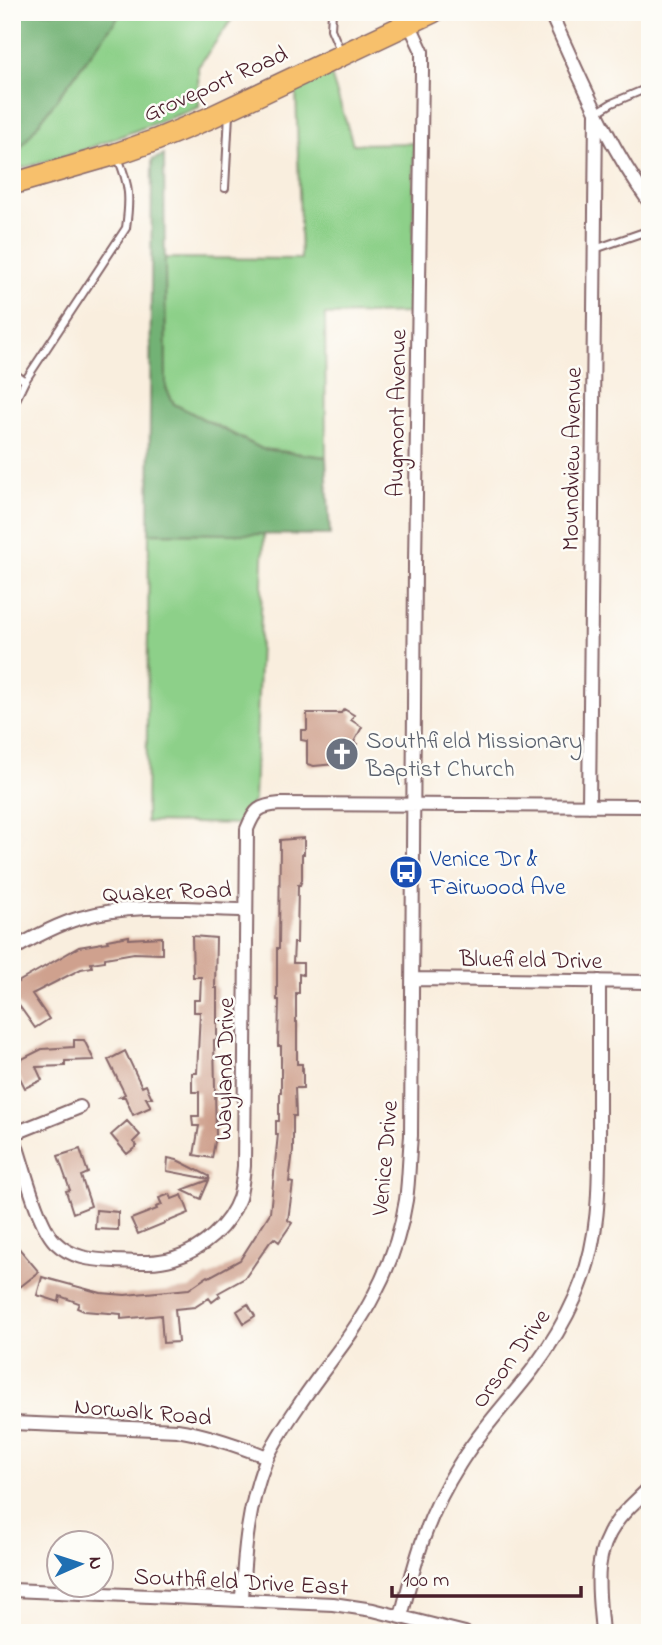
<svg xmlns="http://www.w3.org/2000/svg" width="662" height="1645" font-family="'Indie Flower',sans-serif">
<style>
.green{fill:#8dd089;stroke:#6c785a;stroke-width:2}
.forest{fill:#72b275;stroke:#5e6850;stroke-width:2}
.building{fill:#cfa18e}
.lines{fill:none;stroke-linecap:round;stroke-linejoin:round}
.lane-casing{stroke:#87676a;stroke-width:10}
.street-casing{stroke:#87676a;stroke-width:16}
.primary-casing{stroke:#87676a;stroke-width:24}
.lane{stroke:#fff;stroke-width:6}
.street{stroke:#fff;stroke-width:12}
.primary{stroke:#f7c06c;stroke-width:21}
.labels{text-anchor:middle;stroke-width:5;stroke-linejoin:round;paint-order:stroke}
.street-label{font-size:24px;fill:#4a1f2b;stroke:#fdfcf7}
.worship-label{font-size:24px;fill:#5b616d;stroke:#fdfcf7;text-anchor:start}
.transit-label{font-size:24px;fill:#164399;stroke:#fdfcf7;text-anchor:start}
</style>
<rect width="100%" height="100%" fill="#fdfcf7"/>
<filter id="ink" filterUnits="userSpaceOnUse"><feTurbulence type="fractalNoise" baseFrequency=".0143" numOctaves="2"/><feDisplacementMap in="SourceGraphic" scale="14" xChannelSelector="R" yChannelSelector="G"/><feConvolveMatrix kernelMatrix="1 2 1 2 8 2 1 2 1" color-interpolation-filters="sRGB"/></filter>
<filter id="wash" filterUnits="userSpaceOnUse"><feTurbulence type="fractalNoise" baseFrequency=".00686" numOctaves="4" result="noise"/><feDisplacementMap in="SourceGraphic" scale="28" xChannelSelector="R" yChannelSelector="G"/><feGaussianBlur stdDeviation="1.57" result="paint"/><feColorMatrix in="noise" values="0 0 0 0 0 0 0 0 0 0 0 0 0 0 0 0 0 1.4 0 .05"/><feComposite in="paint" operator="in"/></filter>
<g filter="url(#wash)">
<rect width="100%" height="100%" fill="#f9eede"/>
<path class="green" d="M122 12H237L198 67 199 107 81 151 12 171V159Z
M330 72 353 144 414 143 413 313 325 315 326 457 262 449 174 404 166 388 165 258 301 259 296 87Z
M149 533 264 534 254 800 238 824 146 822Z"/>
<path class="forest" d="M12 12H122L12 159Z
M164 155 166 388 174 404 262 449 326 457 330 535 149 533 152 160Z"/>
<g id="blocks">
<path class="building" d="M344 709 354 715 351 720 362 727 354 742 357 744 345 764 338 760 335 764 314 766 307 764V741L301 740V730H307V713H341Z
M304 838V854H302V880L300 885H298L297 943H294L293 963H303V975L299 974V993H296V1022H297V1064H302V1070L303 1069V1088H295L296 1116H293V1151L289 1182 293 1183 288 1220 292 1223 279 1242 274 1238 270 1242 245 1278 218 1293 220 1296 212 1302 209 1298 195 1307 175 1309 178 1342 163 1343 161 1315 121 1319V1314L84 1311 77 1308 79 1303 60 1296 59 1302 37 1295 42 1277 101 1293 125 1295 189 1289 208 1276 209 1277 240 1260 270 1213 278 1134H276V1121H279V1103L280 1102V1092H281V1046H278L279 1000H277V948H279L280 840Z
M129 936V939L162 937V954L134 953 105 958V961L91 963 92 967 81 969 32 994 49 1019 35 1028 18 1004 12 1008V986L18 982 79 947 108 942 107 940Z
M192 936 216 938 215 988H217V1040H214L216 1136 212 1158 194 1155 199 1126H193L192 1116H199V1092H192V1073H197L200 1012H194V1000H200L201 977H193Z
M74 1040H84L94 1060 65 1061V1066L36 1067 42 1080 25 1088 15 1068 18 1067V1061L42 1049 74 1047Z
M125 1051 142 1087 146 1085 152 1098H146L151 1107 133 1115 125 1097H120L125 1094 108 1060Z
M127 1121 140 1135 133 1142 137 1146 127 1154 111 1135Z
M80 1149 88 1173 81 1176 91 1206 73 1213 66 1191 70 1190 58 1156Z
M168 1158 177 1160 209 1176V1179L167 1171Z
M209 1180 201 1199 182 1190Z
M170 1194 172 1199 182 1195 189 1213 138 1234 131 1219 157 1209 156 1207 162 1205 159 1198Z
M96 1210 118 1212V1230L95 1229Z
M12 1240 39 1272 20 1287 12 1278Z
M248 1304 255 1316 244 1323 237 1311Z"/>
</g>
</g>
<g filter="url(#ink)">
<use href="#blocks" fill-opacity="0" stroke="#87676a" stroke-width="2"/>
<g class="lines">
<defs>
<path id="lane" d="M332 12 331 29 340 50
M596 113 612 103 650 87
M225 188 229 114
M595 249 650 230
M12 372 25 381
M12 408 25 381 126 228C130 199 130 186 118 158"/>
<path id="street" d="M550 12C580 77 607 144 650 203
M589 806 596 113
M12 950C34 937 56 925 80 918 133 902 192 909 246 910
M412 979 650 982
M12 1132C22 1159 36 1222 55 1242 71 1258 92 1260 115 1261 134 1262 155 1264 174 1258 202 1250 229 1226 239 1198 242 1188 243 1177 244 1166L247 829C255 809 259 806 280 804L650 806
M13 1134 80 1107
M12 1423 177 1430C209 1435 237 1445 267 1457
M12 1590 333 1604 373 1610 465 1633
M242 1600C244 1552 248 1505 266 1460 274 1442 288 1421 299 1405 323 1368 354 1335 374 1295 389 1267 401 1232 406 1200 409 1179 409 1157 411 1136L415 565 422 71V51L409 23
M401 1617C415 1561 427 1515 459 1465 480 1430 509 1401 533 1369 550 1346 565 1321 576 1296 602 1238 599 1175 599 1113 599 1069 599 1025 599 981
M602 1633C599 1592 591 1558 616 1523 625 1509 639 1499 650 1487"/>
<path id="primary" d="M12 184 116 154 156 140 207 119 433 12"/>
</defs>
<use href="#lane" class="lane-casing"/>
<use href="#street" class="street-casing"/>
<use href="#primary" class="primary-casing"/>
<use href="#lane" class="lane"/>
<use href="#street" class="street"/>
<use href="#primary" class="primary"/>
</g>
</g>
<defs>
<symbol id="church-disc" viewBox="-11 -11 22 22"><circle r="9.5" fill="#6b7280" stroke="#fdfcf7"/><path d="M-1.2-6h2.4v3.5h3.3v2.4h-3.3V6h-2.4V-.1h-3.3v-2.4h3.3Z" fill="#fff"/></symbol>
<symbol id="bus-disc" viewBox="-11 -11 22 22"><circle r="9.5" fill="#1a4fb4" stroke="#fdfcf7"/><path d="M-5-6H5V4H4V6H2V4H-2V6H-4V4H-5ZM-3.5-4V0h7V-4ZM-3.5 1.2v1.5H-2V1.2ZM2 1.2v1.5H3.5V1.2Z" fill="#fff"/></symbol>
</defs>
<g fill-rule="evenodd">
<use href="#church-disc" x="323" y="735" width="38" height="38"/>
<use href="#bus-disc" x="387" y="853" width="38" height="38"/>
</g>
<g class="labels">
<g class="street-label">
<text transform="translate(215 83) rotate(-24)" y="8">Groveport Road</text>
<text transform="translate(396 413) rotate(-89)" y="8">Augmont Avenue</text>
<text transform="translate(571 459) rotate(-89)" y="8">Moundview Avenue</text>
<text transform="translate(167 891) rotate(-2)" y="8">Quaker Road</text>
<text transform="translate(531 959) rotate(1)" y="8">Bluefield Drive</text>
<text transform="translate(224 1069) rotate(-89)" y="8">Wayland Drive</text>
<text transform="translate(384 1158) rotate(-85)" y="8">Venice Drive</text>
<text transform="translate(510 1358) rotate(-54)" y="8">Orson Drive</text>
<text transform="translate(143 1411) rotate(5)" y="8">Norwalk Road</text>
<text transform="translate(241 1581) rotate(3)" y="8">Southfield Drive East</text>
</g>
<g class="worship-label">
<text x="366" y="748">Southfield Missionary<tspan x="366" dy="28">Baptist Church</tspan></text>
</g>
<g class="transit-label">
<text x="430" y="866">Venice Dr &amp;<tspan x="430" dy="28">Fairwood Ave</tspan></text>
</g>
</g>
<rect width="662" height="1645" fill="none" stroke="#fdfcf7" stroke-width="42"/>
<g transform="translate(80 1564) rotate(87)"><circle r="33" fill="#fdfcf7" stroke="#b5a4a5" stroke-width="2"/>
<path d="M0-5L12 26L0 18L-12 26Z" fill="#1f6fb2"/>
<text y="-10" font-size="19" font-weight="bold" text-anchor="middle" fill="#4a1f2b">N</text>
</g>
<path d="M392 1586v10h189v-10" fill="none" stroke="#4a1f2b" stroke-width="3.5"/>
<text x="403" y="1586" font-size="21" fill="#4a1f2b" stroke="#fdfcf7" stroke-width="5" paint-order="stroke">100 m</text>
</svg>
